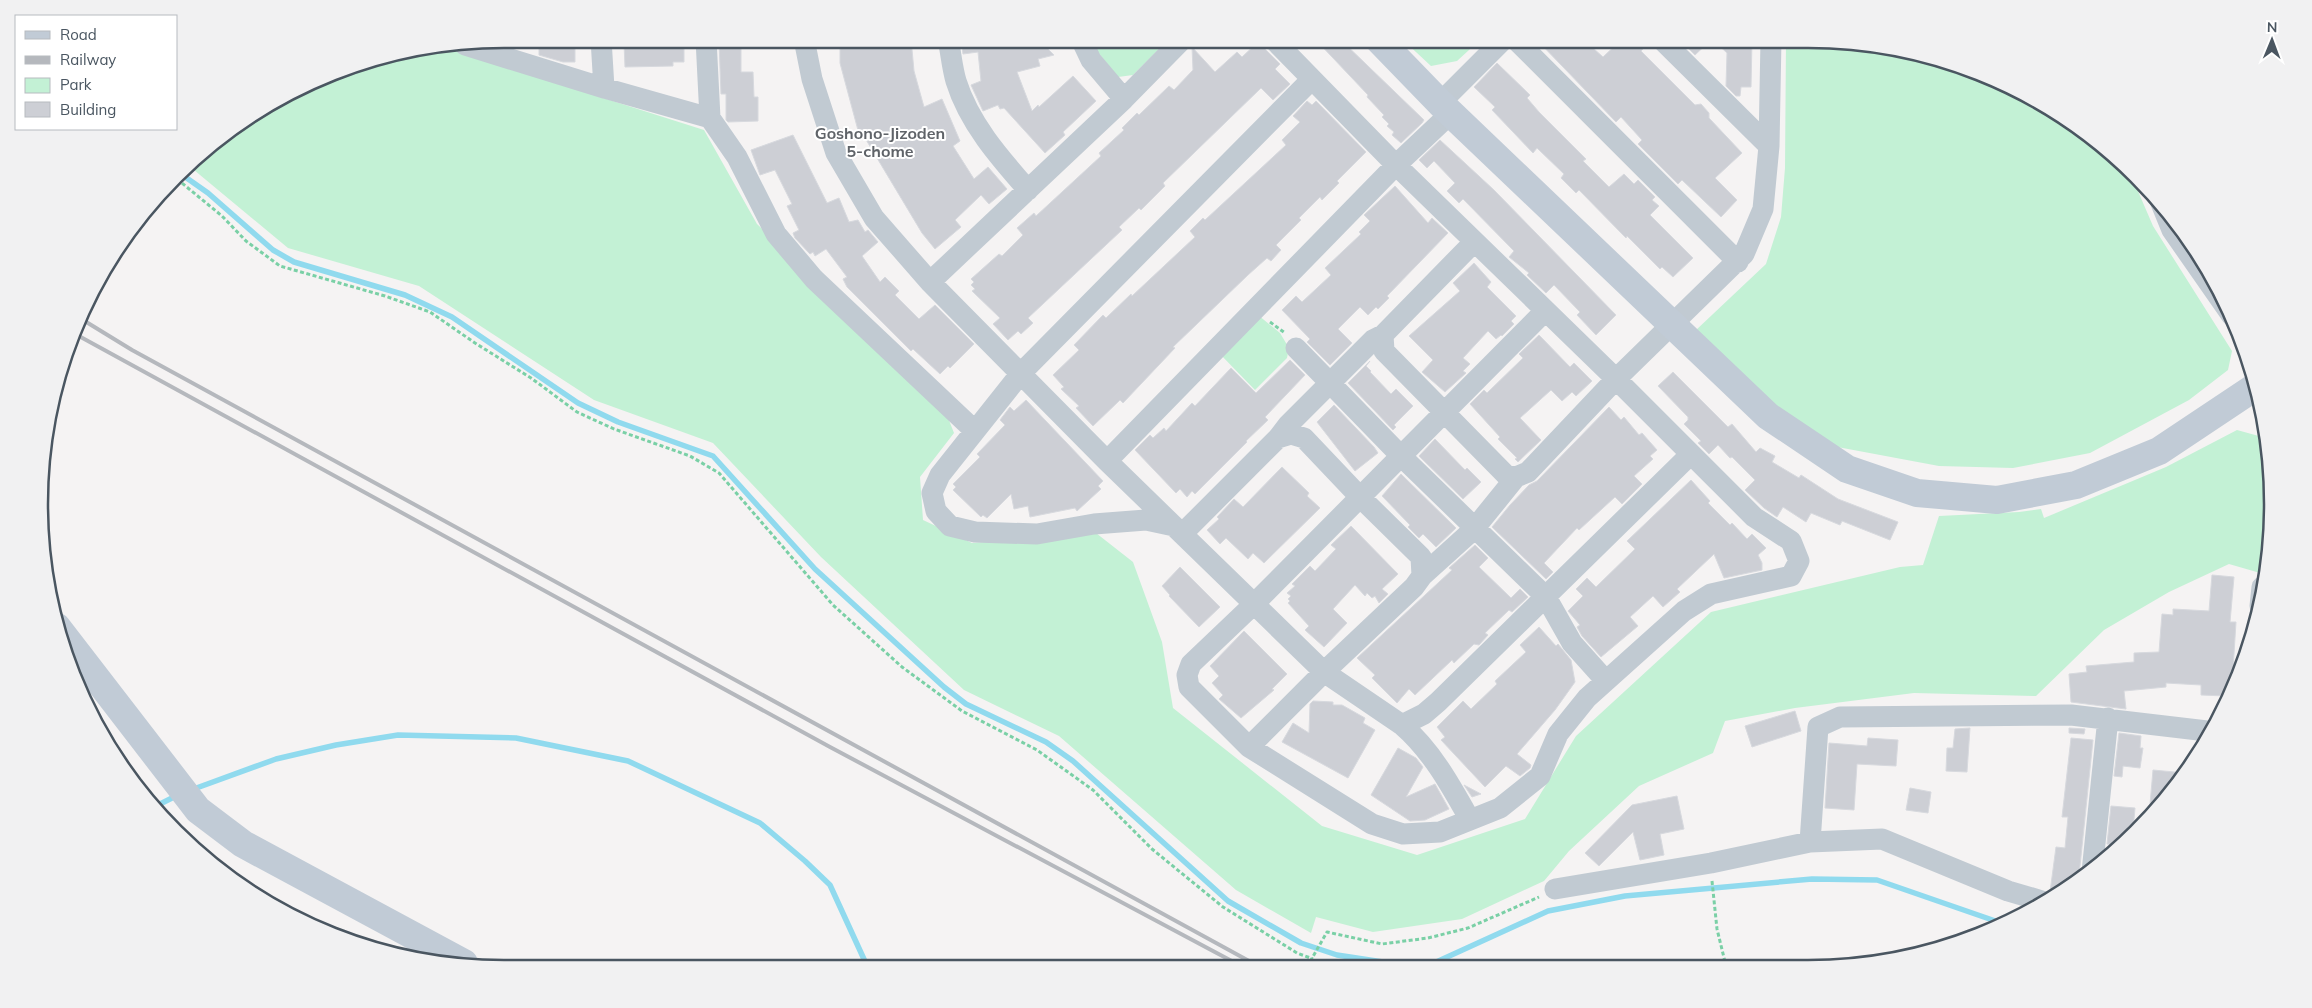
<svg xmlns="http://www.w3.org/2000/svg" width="2312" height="1008" font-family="Mulish,sans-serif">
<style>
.green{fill:#c3f1d5}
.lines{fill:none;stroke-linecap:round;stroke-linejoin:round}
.stream{stroke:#90daee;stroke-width:5.5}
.building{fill:#cdcfd5;stroke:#d7d9de}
.path{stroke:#7ad0a6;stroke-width:3;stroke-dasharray:4 2.5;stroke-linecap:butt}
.street{stroke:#c1cad2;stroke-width:21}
.secondary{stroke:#c1cbd6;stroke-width:28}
.rail{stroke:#b5b8bd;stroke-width:4}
.labels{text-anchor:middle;stroke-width:4;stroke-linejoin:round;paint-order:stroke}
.neighbourhood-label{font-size:16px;font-weight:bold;fill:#5f6368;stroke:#fff}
.rim{fill:none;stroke:#4a5661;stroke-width:2.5}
</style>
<rect width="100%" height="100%" fill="#f5f3f3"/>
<path class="green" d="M1095 39H1169L1133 75 1118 77 1097 51Z
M1402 39H1481L1457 61 1431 66Z
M1786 39H1808L1958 64 2041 101 2115 154 2128 168 2153 226 2232 351 2228 370 2189 400 2090 453 2013 468 1939 466 1832 446 1781 414 1695 331 1766 264 1781 217 1785 168Z
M446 48 704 130 757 224 941 400 954 433 920 477 923 520 972 543 1096 533 1133 562 1162 642 1173 708 1322 826 1417 855 1525 819 1576 736 1711 612 1900 567 1923 565 1939 516 2019 512 2041 509 2044 518 2166 467 2237 430 2266 438 2272 474 2269 565 2267 575 2229 564 2169 592 2104 630 2036 696 1914 693 1795 708 1725 721 1713 753 1639 786 1569 851 1544 881 1462 919 1373 932 1316 917 1311 933 1236 890 1059 736 964 690 821 557 713 443 594 400 419 286 288 248 188 165 197 154 271 101 354 64Z
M1258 315 1280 333 1289 348 1287 358 1255 390 1219 353Z"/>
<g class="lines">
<path class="stream" d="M181 174 208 193 273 250 294 262 405 295 452 317 578 403 618 422 713 456 815 569 944 687 966 704 1046 742 1073 761 1228 901 1301 943 1337 955 1383 962 1434 963 1548 911 1625 896 1812 879 1877 880 2004 924
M191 790 276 759 336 745 398 735 516 738 628 761 760 823 805 861 830 885 868 968
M158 805 178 795"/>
</g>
<path class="building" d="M539 39 572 40V46H575V62H563L539 55Z
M840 39H911L914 71 924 107 942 99 960 141 953 146 974 179 988 167 1007 189 989 204 981 195 955 220 961 227 935 249 922 233 862 133 859 134 840 63Z
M961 39H1038L1054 55 1038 59 1040 66 1017 72 1032 111 1038 105 1039 107 1073 76 1096 101 1063 132 1065 135 1045 153 1004 108 1000 109 998 105 983 111 971 85 981 81 978 52 963 54Z
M1315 39H1340L1424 120 1422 123 1401 143 1392 135 1394 132 1387 126 1389 124 1382 117 1384 115 1367 97 1368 95Z
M1536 39H1583L1603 57 1622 39H1634L1644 48 1641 51 1695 105 1701 104 1709 113V118L1742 153 1715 178 1737 200 1721 217 1682 180 1678 184 1638 144 1642 140 1621 117 1616 122Z
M1679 39H1712L1695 55Z
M1712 39 1752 40 1751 87H1741L1740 96H1736L1726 86 1727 53Z
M655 40H684V62H673V66L625 67 624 43H655Z
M719 41H741V72H753L754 97H758V121L728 122 726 120V94H721Z
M1258 42 1280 64 1275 69 1290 84 1273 100 1261 88 1163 183 1165 186 1141 210 1139 208 1119 227 1122 230 1028 318 1033 323 1021 334 1018 331 1008 340 993 324 1000 318 972 291 975 289 971 285 974 282 971 279 999 254 1002 256 1023 235 1017 228 1034 213 1036 216 1101 156 1099 153 1124 130 1122 128 1137 113 1139 115 1169 86 1174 90 1193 70 1192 47 1215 72 1237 52 1242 57Z
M1497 63 1530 95 1527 98 1539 112 1586 159 1583 161 1609 187 1624 174 1634 184 1638 180 1655 197 1652 200 1659 206 1650 215 1693 258 1673 277 1662 267 1660 269 1627 236 1626 238 1579 190 1576 193 1561 178 1564 174 1537 148 1533 153 1492 110 1495 107 1474 87Z
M1307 101 1312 105 1316 101 1366 152 1337 181 1339 183 1322 200 1320 197 1299 218 1301 220 1276 245 1281 250 1271 261 1267 258 1248 275 1173 347 1175 348 1123 403 1120 400 1093 426 1076 408 1079 406 1061 389 1064 387 1053 375 1079 350 1074 345 1103 315 1106 318 1131 294 1132 296 1195 237 1190 231 1203 218 1205 220 1286 145 1282 140 1300 122 1293 116Z
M793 135 827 203 839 198 849 222 858 220 865 232 868 230 878 242 862 256 880 282 885 277 899 291 895 295 919 319 935 305 974 344 950 368 948 366 940 374 913 349 911 351 847 287 843 279 847 277 826 249 815 256 813 252 810 254 795 238 793 233 799 230 787 206 792 204 775 170 760 175 751 150Z
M1440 140 1494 190 1616 315 1596 335 1577 315 1580 312 1554 285 1546 293 1527 275 1529 273 1509 257 1514 251 1463 199 1459 203 1447 191 1455 183 1434 161 1427 168 1419 160Z
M1395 186 1428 223 1432 218 1448 233 1387 296 1389 298 1378 309 1376 307 1368 315 1360 307 1338 329 1352 343 1330 365 1307 342 1310 339 1282 310 1296 296 1302 302 1331 275 1325 268 1361 234 1359 232 1370 221 1364 215Z
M1474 263 1491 282 1487 287 1516 316 1511 321 1514 324 1502 336 1501 335 1496 339 1488 331 1463 358 1470 364 1463 371 1466 373 1445 392 1422 372 1433 360 1409 336 1460 291 1453 283Z
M1539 335 1570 367 1574 363 1592 381 1576 396 1572 392 1562 401 1551 390 1520 418 1541 440 1518 462 1515 459 1517 458 1498 439 1500 437 1470 404 1484 390 1487 393 1523 358 1519 354Z
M1290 360 1305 375 1265 417 1268 420 1246 441 1247 442 1195 494 1192 491 1187 497 1180 489 1176 493 1135 450 1150 435 1153 438 1164 428 1166 431 1192 403 1195 406 1231 368 1256 393Z
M1370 361 1366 366 1371 371 1370 372 1391 394 1396 389 1413 406 1394 425 1396 427 1393 430 1348 383Z
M1673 372 1728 427 1732 424 1756 452 1760 448 1775 456 1772 462 1799 478 1801 475 1838 499 1898 522 1890 540 1842 521 1840 525 1811 513 1806 522 1783 507 1777 517 1764 508 1745 490 1755 480 1732 457 1730 458 1718 445 1709 454 1698 443 1701 441 1684 424 1688 420V417L1658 386Z
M1026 400 1103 481 1098 486 1101 489 1077 511 1075 508 1030 517 1028 506 1014 509 1011 494 987 518 983 515 981 517 953 490 956 487 953 484 980 457 977 454 1005 425 1000 420 1010 407 1014 411Z
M1334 405 1374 447 1378 453 1355 471 1317 422Z
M1609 407 1621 420 1624 417 1639 435 1642 433 1657 450 1650 456 1653 459 1634 476 1642 484 1622 504 1615 497 1579 530 1577 528 1544 563 1553 572 1546 579 1492 527 1510 505 1529 485 1537 481Z
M1435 439 1465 470 1467 468 1481 482 1463 499 1419 456Z
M1282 467 1309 493 1307 496 1320 508 1264 563 1253 553 1248 559 1226 538 1220 544 1207 530 1219 519 1217 517 1234 499 1243 507Z
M1401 474 1456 528 1436 547 1423 534 1419 538 1408 527 1410 525 1382 496Z
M1691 480 1710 501 1708 503 1730 525 1732 523 1747 539 1752 534 1766 548 1758 555 1762 563V570L1724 578 1714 554 1677 589 1680 592 1663 607 1653 596 1630 617 1638 626 1601 657 1582 636 1577 627 1580 625 1568 611 1583 596 1576 589 1587 578 1596 587 1635 549 1627 541Z
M1351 526 1398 574 1382 589 1388 594 1379 603 1375 596 1372 598 1367 593 1365 596 1355 585 1333 609 1347 623 1324 647 1305 630 1309 626 1288 603 1290 601 1288 599 1291 596 1287 593 1295 586 1292 584 1310 566 1315 571 1336 549 1331 545Z
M1475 545 1488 558 1479 567 1511 598 1520 589 1528 597 1512 612 1509 610 1485 633 1488 635 1479 645 1474 644 1454 663 1452 660 1415 695 1409 689 1397 703 1372 678 1375 675 1357 658 1452 570 1449 568Z
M1180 567 1220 607 1199 627 1169 596 1170 595 1162 586Z
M2212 575 2234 577 2230 622H2236L2232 685 2226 696 2201 695V685L2166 683V687L2124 691 2126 709 2071 702 2069 674 2087 672 2086 666 2134 662V653L2159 652 2162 614 2173 615V609L2209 611Z
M1539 627 1556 646 1558 644 1571 660 1575 682 1555 710 1517 754 1531 765 1530 768 1520 776 1506 766 1485 787 1441 740 1445 737 1437 727 1463 701 1471 709 1497 684 1495 681 1526 652 1520 645Z
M1244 631 1287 674 1272 689 1274 690 1241 718 1219 699 1223 695 1212 683 1219 676 1210 666Z
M1313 701 1333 702V705H1342L1365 718 1363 723 1375 730 1348 778 1282 742 1293 723 1309 733 1310 704Z
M1795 711 1801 731 1752 747 1745 726Z
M1970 728 1967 772 1946 771 1947 748H1953L1955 729Z
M2069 728 2085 729 2084 734 2069 733Z
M2119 733 2141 736 2140 748H2143L2140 768 2123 766 2122 777 2114 776Z
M1868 738 1898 740 1896 766 1857 764 1854 810 1825 808 1829 743 1867 746Z
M2071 738 2093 740 2080 866 2078 881 2053 895 2050 892 2056 847 2065 848 2068 817H2062Z
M1398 748 1416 758 1423 767 1406 797 1435 784 1449 809 1425 820 1410 821 1371 795Z
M2153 770 2185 773 2177 787 2149 816Z
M1464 785 1481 794 1472 797Z
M1910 788 1931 792 1928 813 1906 810Z
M1677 796 1684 829 1660 834 1664 855 1640 860 1633 832 1599 866 1585 853 1632 805Z
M2111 806 2135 808 2133 831 2119 845 2107 844Z"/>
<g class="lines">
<path class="path" d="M177 179 222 216 246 241 280 266 385 296 430 312 475 343 531 378 577 412 614 429 690 456 719 473 833 605 902 667 962 711 1037 750 1093 790 1152 849 1223 907 1297 953 1313 959
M1270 322 1285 333
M1712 881 1717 929 1726 966
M1307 967 1327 932 1382 944 1428 938 1468 928 1539 897"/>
<path class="street" d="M601 39 604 88 710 118 706 39
M804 39 812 79 836 153 874 218 930 282 1107 461 1324 672 1402 725 1424 714 1438 702 1691 454
M948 39C951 53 952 67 956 81 969 123 999 157 1028 190
M1081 39 1091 60 1124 99
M1273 39 1396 165 1616 379 1528 472 1516 477 1506 475 1384 351 1383 335 1474 242
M1515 39 1738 262
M1661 39 1769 146
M465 45 604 88
M1440 103 1504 39
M710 118 737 157 776 234 814 279 975 431
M2161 203 2172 230 2232 316
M930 282 1124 99 1183 39
M1545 311 1254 604 1191 664 1187 675 1189 687 1249 747 1372 824 1403 834 1440 832 1500 808 1540 776 1558 734 1587 698 1684 611 1711 594 1791 576 1799 561 1791 541 1754 517 1616 379 1744 254 1763 209 1769 146 1771 39
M1296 348 1401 456 1546 597 1572 643 1606 681
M1278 438 1288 425 1373 340 1383 335
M1107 461 1396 165 1451 113
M1174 526 1146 520 1094 524 1037 534 975 532 950 526 936 511 932 493 940 475 1021 373 1312 79
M1182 534 1278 438 1291 434 1304 438 1360 497 1421 557 1422 576 1414 587 1324 672 1249 747
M1422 576 1474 529 1516 477
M2260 606 2262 587
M1402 725C1432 751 1451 786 1470 820
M1810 842 1818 727 1840 717 2071 715 2207 731
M2092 872 2108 718
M1555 889 1711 863 1810 842 1882 839 2008 891 2042 901"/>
<path class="secondary" d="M1378 39 1440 103 1768 416 1847 469 1917 493 1997 500 2076 485 2159 451 2258 385
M57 627 198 810 243 844 464 963"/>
<path class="rail" d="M83 320 132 350 1260 967
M77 335 830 747 1243 967"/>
</g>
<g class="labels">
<g class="neighbourhood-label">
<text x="880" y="139">Goshono-Jizoden<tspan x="880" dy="18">5-chome</tspan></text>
</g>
</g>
<path d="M0 0H2312V1008H0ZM504 48H1808A456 456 0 0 1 2264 504V504A456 456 0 0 1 1808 960H504A456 456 0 0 1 48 504V504A456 456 0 0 1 504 48Z" fill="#f1f1f2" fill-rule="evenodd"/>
<path class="rim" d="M504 48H1808A456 456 0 0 1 2264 504V504A456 456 0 0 1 1808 960H504A456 456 0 0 1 48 504V504A456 456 0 0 1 504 48Z"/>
<rect x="15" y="15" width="162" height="115" fill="#ffffff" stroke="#b7bbc0"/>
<rect x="25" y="31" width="25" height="8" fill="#c1cbd6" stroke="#b7bbc0"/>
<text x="60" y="40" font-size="15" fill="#4a5661">Road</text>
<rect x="25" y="56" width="25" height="8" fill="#b5b8bd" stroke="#b7bbc0"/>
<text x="60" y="65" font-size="15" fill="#4a5661">Railway</text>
<rect x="25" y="78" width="25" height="15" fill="#c3f1d5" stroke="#b7bbc0"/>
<text x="60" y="90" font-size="15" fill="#4a5661">Park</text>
<rect x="25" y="102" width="25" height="15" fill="#cdcfd5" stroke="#b7bbc0"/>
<text x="60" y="115" font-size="15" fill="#4a5661">Building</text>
<g transform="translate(2272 40) rotate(1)" stroke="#ffffff" stroke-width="4" paint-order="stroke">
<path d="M0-4L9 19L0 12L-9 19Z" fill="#4a5661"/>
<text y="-8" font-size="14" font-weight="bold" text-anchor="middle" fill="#4a5661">N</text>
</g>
</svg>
